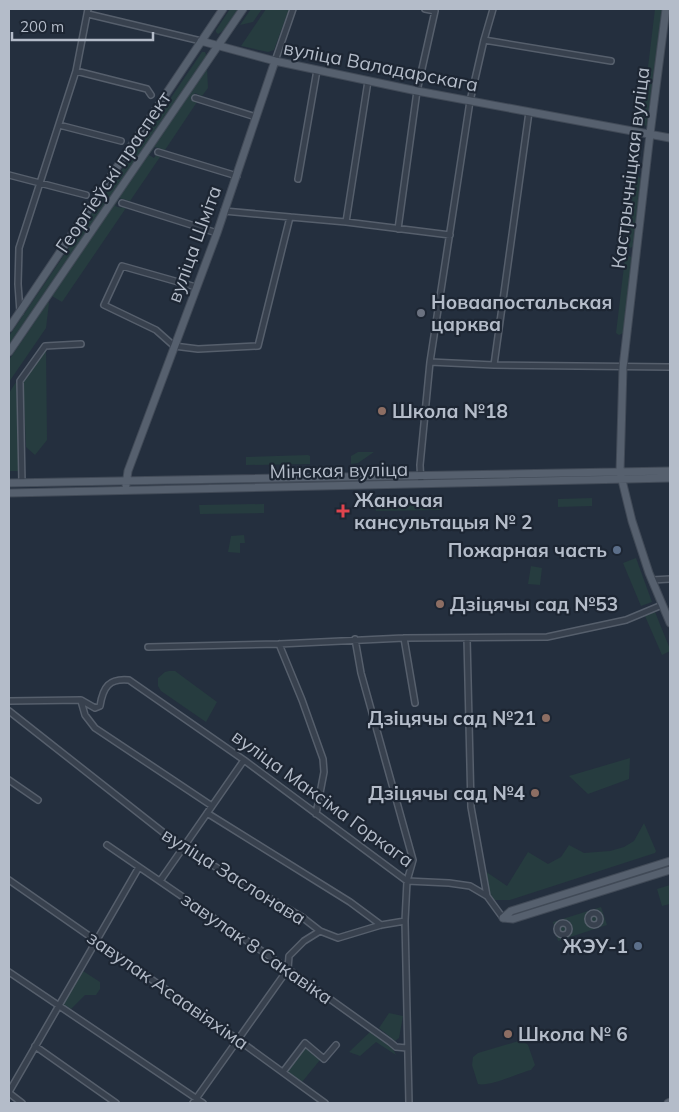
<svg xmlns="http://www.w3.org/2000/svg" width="679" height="1112" font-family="Mulish,sans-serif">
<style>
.green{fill:#263c3f}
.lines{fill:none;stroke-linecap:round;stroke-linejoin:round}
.minor-casing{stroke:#565f6c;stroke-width:8}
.major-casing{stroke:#414a57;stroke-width:9}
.minor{stroke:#38414e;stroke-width:5}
.major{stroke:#56606e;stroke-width:7}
.worship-dot{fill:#6b7280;stroke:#1d2633;stroke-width:2}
.education-dot{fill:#8d6e63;stroke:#1d2633;stroke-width:2}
.health-dot{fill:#e0444e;stroke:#1d2633;stroke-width:2}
.service-dot{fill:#5c6f8a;stroke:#1d2633;stroke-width:2}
.labels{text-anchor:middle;stroke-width:4.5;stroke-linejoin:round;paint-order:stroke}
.street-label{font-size:19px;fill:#b4bcc9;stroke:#1d2633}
.poi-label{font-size:19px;font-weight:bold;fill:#b4bcc9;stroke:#1d2633;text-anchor:start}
</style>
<rect width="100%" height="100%" fill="#242f3e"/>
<path class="green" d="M230 9H238L223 31 218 34 216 32V30Z
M251 9H262L253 22 240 25Z
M266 9H289L274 50 268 52 241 46Z
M655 9H663L649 126 640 125 642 117Z
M202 52H205L207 57 9 346V336Z
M207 68 208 88 202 96 195 93 191 100 197 102 165 150 155 147 149 155 154 158 156 155 160 157 130 201 119 198 115 206 121 208 122 206 126 208 62 302 52 296Z
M638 176 642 179 634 246 630 248 626 246 635 179Z
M629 256 633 258 623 333 619 335 616 333 625 258Z
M48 302 49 303 46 328 9 382V360Z
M46 349 47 440 35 455 26 447 23 382Z
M18 379 20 471H9V393Z
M358 452H374L358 463 351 464V456Z
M308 455 310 456V464L246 465V457Z
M592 498V506L558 507V499Z
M441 501V510L376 511V502Z
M264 504V513L200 514 199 505Z
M244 535 245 543H240V553L228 552 231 536Z
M636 558 652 602 641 606 623 563Z
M531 566 542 568 540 585 528 584Z
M655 612 670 649V651L662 655 645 616Z
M169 671H175L217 702 206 722 161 691 158 686V678L165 672Z
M630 758 629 779 588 794 569 776Z
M644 823 656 851 655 853 510 900H494L488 891 485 871 507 886 528 852 548 864 561 857 569 845 584 853 610 851 624 847 634 841Z
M670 885V904L662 906 657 889Z
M601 907 607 925 558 941 553 922Z
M83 971 100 982V989L96 995H85L71 1009 63 1004Z
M389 1013 403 1016 399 1038 395 1041 379 1028Z
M370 1032 393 1049 396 1055 376 1042 360 1056 349 1052Z
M522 1040 528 1045 535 1065 531 1070C519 1073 489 1087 478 1084L472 1065 473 1057 478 1053Z
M304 1047 320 1060 302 1082 287 1071Z"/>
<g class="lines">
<defs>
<path id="minor" d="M88 14 201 41
M484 40 611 61
M275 61 293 9
M76 71 147 89 151 95
M195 98 256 117
M59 125 121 141
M158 152 237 176
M9 175 86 195
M298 179 317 70
M122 203 217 233
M224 211 346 222 450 235
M346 222 368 81
M398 229 417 91 435 11 425 9
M196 287 122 266 104 305 156 330 174 346 198 349 258 346 290 217
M20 312 18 284 19 248 76 71 88 9
M430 362 494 365 670 367
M494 365 529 112
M22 483 20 381 45 346 81 344
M421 484 420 465 430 362 470 101 484 40 493 9
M652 580 670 579
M404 638 415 703
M467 638 471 807 487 896
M355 639 361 673 413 860 407 881 405 921 409 1103
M279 644 302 700 323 759 324 772 316 814
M148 647 279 644 404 638 547 637 626 620 662 605
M9 701 81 700 95 708 100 706C103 687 109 678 129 680L244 760 407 881 449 883 470 886 487 896 503 918
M81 701 85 715 95 728 212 806
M9 711 183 848 302 917 320 931 338 938 381 925 405 921
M9 780 38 800
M207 813 350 902 381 925
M107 845 288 969 390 1042 396 1047 407 1048
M9 880 237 1039 325 1103
M160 881 244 760
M588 919a6 6 0 1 1 12 0a6 6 0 1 1-12 0Z
M557 929a6 6 0 1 1 12 0a6 6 0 1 1-12 0Z
M9 972 203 1103
M35 1046 116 1103
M283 1072 305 1043 324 1059 336 1045
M9 1092 139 867
M9 1093 22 1103
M193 1103 288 969 289 956 304 941 320 931"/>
<path id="major" d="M666 9 650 134 623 367 620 472 632 521 649 573 670 623
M201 41 275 61 417 91 670 138
M9 328 223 9
M9 352 243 9
M9 483 670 471
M126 485 128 471 217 233 275 61
M9 493 670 478
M503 918 511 911 670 861
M503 918 513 919 670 870
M668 1103 670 1102"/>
</defs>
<use href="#minor" class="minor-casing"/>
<use href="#major" class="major-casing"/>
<use href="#minor" class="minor"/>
<use href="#major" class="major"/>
</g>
<circle class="worship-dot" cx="421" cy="313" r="5"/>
<g class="education-dot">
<circle cx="382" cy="411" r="5"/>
<circle cx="440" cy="604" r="5"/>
<circle cx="546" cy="718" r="5"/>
<circle cx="535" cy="793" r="5"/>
<circle cx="508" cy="1034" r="5"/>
</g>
<path class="health-dot" d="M340.5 503.5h5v5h5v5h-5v5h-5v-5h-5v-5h5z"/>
<g class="service-dot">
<circle cx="617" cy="550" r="5"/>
<circle cx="638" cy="946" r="5"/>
</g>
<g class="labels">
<g class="street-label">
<text transform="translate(381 66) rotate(11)" y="7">вуліца Валадарскага</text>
<text transform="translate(630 168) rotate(-83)" y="7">Кастрычніцкая вуліца</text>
<text transform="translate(113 172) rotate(-56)" y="7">Георгіеўскі праспект</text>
<text transform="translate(194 244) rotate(-70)" y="7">вуліца Шміта</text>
<text transform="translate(339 470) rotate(-1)" y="7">Мінская вуліца</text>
<text transform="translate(323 798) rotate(36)" y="7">вуліца Максіма Горкага</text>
<text transform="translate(234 876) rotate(32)" y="7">вуліца Заслонава</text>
<text transform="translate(257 948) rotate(35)" y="7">завулак 8 Сакавіка</text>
<text transform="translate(168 990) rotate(35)" y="7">завулак Асаавіяхіма</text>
</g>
<g class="poi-label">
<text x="431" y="309">Новаапостальская<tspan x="431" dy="22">царква</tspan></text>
<text x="392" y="418">Школа №18</text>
<text x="354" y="507">Жаночая<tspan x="354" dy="22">кансультацыя № 2</tspan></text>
<text x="607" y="557" text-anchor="end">Пожарная часть</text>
<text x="450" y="611">Дзіцячы сад №53</text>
<text x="536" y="725" text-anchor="end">Дзіцячы сад №21</text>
<text x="525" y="800" text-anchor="end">Дзіцячы сад №4</text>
<text x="628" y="953" text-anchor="end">ЖЭУ-1</text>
<text x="518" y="1041">Школа № 6</text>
</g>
</g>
<rect width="679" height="1112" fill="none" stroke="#b4bcc9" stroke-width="20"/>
<path d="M12 32v8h141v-8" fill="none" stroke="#b4bcc9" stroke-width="2.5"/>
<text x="20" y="32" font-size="15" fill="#b4bcc9" stroke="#1d2633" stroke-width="4" paint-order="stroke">200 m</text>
</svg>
